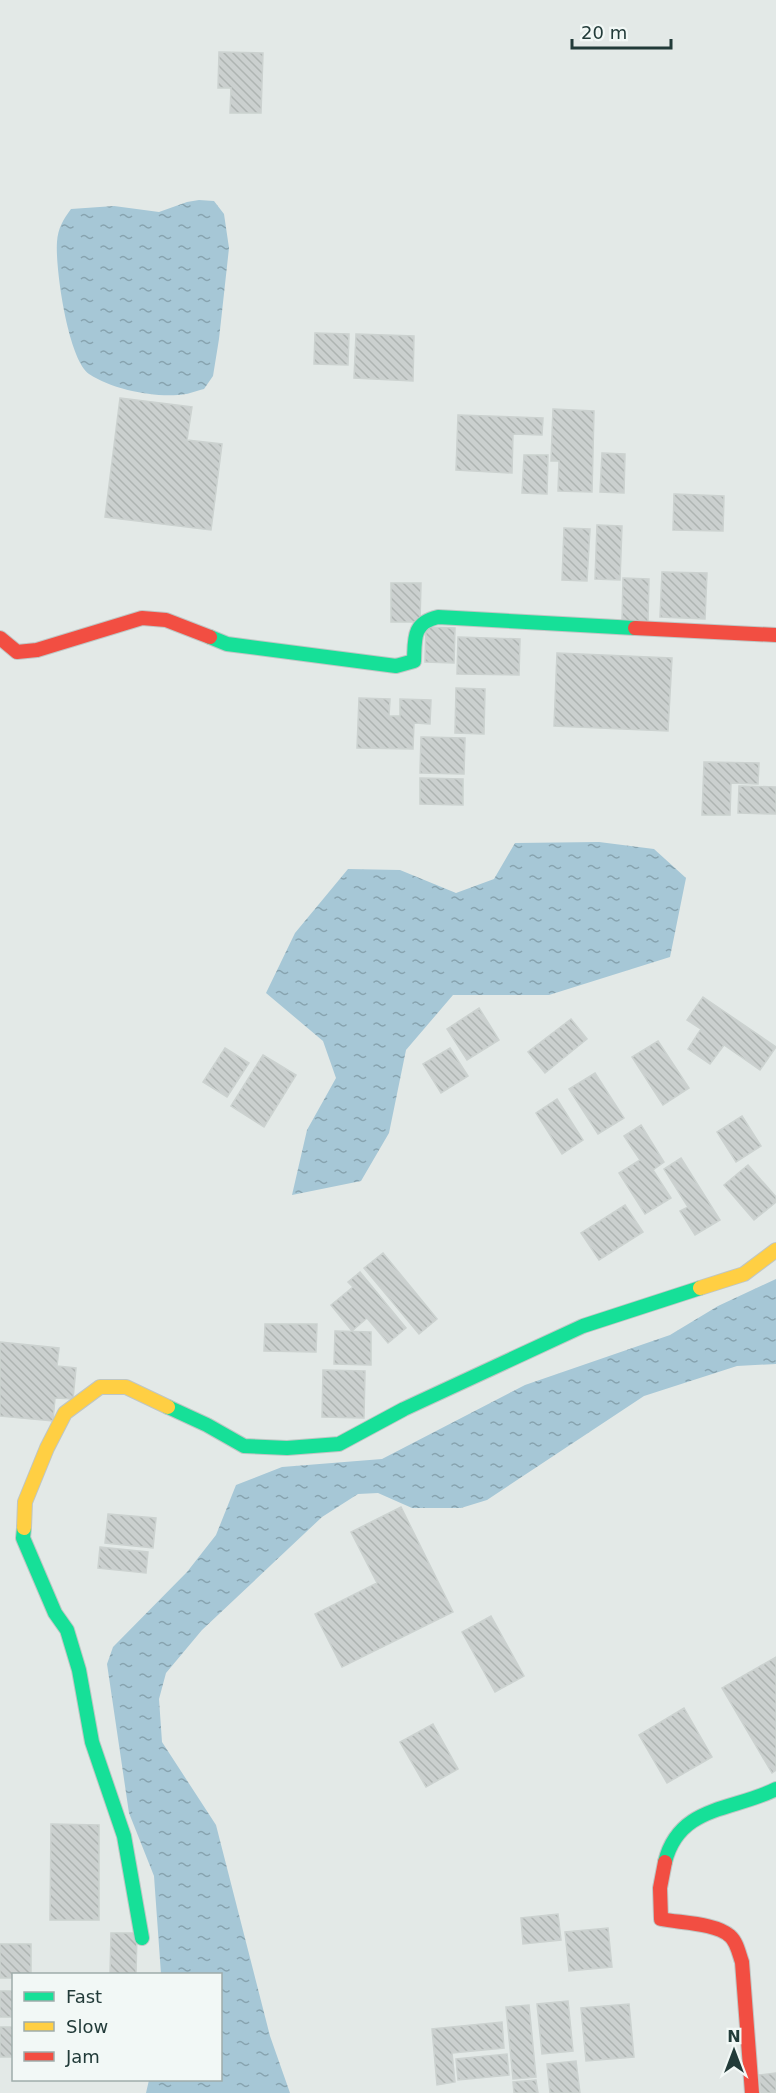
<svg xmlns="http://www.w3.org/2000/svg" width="776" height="2093" font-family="'DejaVu Sans',sans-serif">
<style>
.water{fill:url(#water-ripples)}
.building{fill:url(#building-back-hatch);stroke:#ccd2d0;stroke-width:1.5}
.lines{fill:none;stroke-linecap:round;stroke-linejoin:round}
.fast-casing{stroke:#bfc6c4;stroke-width:16}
.slow-casing{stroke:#bfc6c4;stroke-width:16}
.jam-casing{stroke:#bfc6c4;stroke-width:16}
.fast{stroke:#16e098;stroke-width:14}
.slow{stroke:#ffcf43;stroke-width:14}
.jam{stroke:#f24e42;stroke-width:14}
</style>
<defs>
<pattern id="water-ripples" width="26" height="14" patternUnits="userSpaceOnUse" patternTransform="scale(1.5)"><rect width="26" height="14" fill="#a6c7d6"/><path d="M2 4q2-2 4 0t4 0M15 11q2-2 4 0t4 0" fill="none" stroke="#87a3af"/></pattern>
<pattern id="building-back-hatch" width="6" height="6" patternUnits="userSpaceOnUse" patternTransform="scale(1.5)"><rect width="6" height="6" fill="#cbd0cf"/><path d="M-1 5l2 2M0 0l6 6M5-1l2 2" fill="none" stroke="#aeb4b2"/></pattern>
</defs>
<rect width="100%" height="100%" fill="#e3e9e7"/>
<path class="water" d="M199 200 214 201 224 214 229 248 219 339 213 376 204 389C196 391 186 395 178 395 150 397 112 389 89 374 68 359 55 267 57 242 58 228 63 220 71 209L114 206 159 212 187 202Z
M599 842 654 849 686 878 670 957 549 995H453L406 1050 389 1133 361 1181 292 1195 307 1130 336 1078 323 1041 266 993 295 933 348 869 400 870 456 893 494 879 515 843Z
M776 1279V1364L737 1366 644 1396 487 1500 461 1508H412L378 1493 358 1494 322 1517 202 1630 166 1673 159 1699 162 1742 216 1825 270 2036 290 2093H146L149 2080H220V1974H161L154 1876 129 1813 107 1664 113 1647 187 1572 216 1535 236 1485 282 1467 382 1459 525 1385 670 1335 718 1306Z"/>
<path class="building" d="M219 52 263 53 261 113H230L231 88H218Z
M315 333 349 334 348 365 314 364Z
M356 334 414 336 413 381 354 378Z
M120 398 192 407 187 440 222 444 211 530 105 517Z
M553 409 594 411 592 492 558 491 559 461H551Z
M458 415 543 418 542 435 513 434 512 473 456 470Z
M602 453 625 454 624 493 600 492Z
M524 455H548L547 494 522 493Z
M674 494 724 496 723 531 673 530Z
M597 525 622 526 620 580 595 579Z
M564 528 590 529 587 581 562 580Z
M662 572 707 573 705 619 660 617Z
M623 578 649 579 648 623 622 622Z
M391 583H421L420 622H391Z
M426 627 455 628 454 663 425 662Z
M458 637 520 639 519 675 457 674Z
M557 653 672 658 668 731 554 726Z
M456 688 485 689 484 734 455 733Z
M359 698 390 699 389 716H400V699L431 700 430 724 414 723 413 749 357 748Z
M421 737 465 738 464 774 420 773Z
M704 762 759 763 758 784 731 783 730 815H702Z
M420 778 463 779V805L420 804Z
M739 786 776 787V814L738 813Z
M703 997 776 1047 760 1070 724 1045 710 1064 688 1049 701 1029 687 1020Z
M479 1008 499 1040 467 1060 447 1029Z
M571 1019 587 1039 545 1073 528 1052Z
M658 1041 689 1088 663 1105 632 1057Z
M225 1048 249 1063 227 1097 203 1082Z
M450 1048 468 1076 441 1093 423 1064Z
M263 1055 296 1075 264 1127 231 1106Z
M595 1073 624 1118 598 1134 569 1089Z
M557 1099 583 1140 562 1154 536 1113Z
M742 1116 761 1146 736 1162 717 1132Z
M641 1125 664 1162 653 1170 671 1198 645 1214 619 1173 640 1160 624 1136Z
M681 1158 720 1220 695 1235 680 1211 688 1207 664 1169Z
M748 1165 776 1197V1202L754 1220 724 1185Z
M625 1205 643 1232 599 1260 581 1233Z
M383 1253 437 1319 419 1334 364 1268Z
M360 1272 406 1328 388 1343 367 1318 352 1331 331 1305 353 1287 348 1282Z
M265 1324H317L316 1352 264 1351Z
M335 1331 371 1332V1365L334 1364Z
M0 1342 59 1348 57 1366 76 1368 73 1399 55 1398 53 1421 0 1416Z
M323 1370 365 1371 364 1418 322 1417Z
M401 1507 453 1612 342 1667 315 1614 377 1583 351 1532Z
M108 1514 156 1518 153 1548 105 1543Z
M100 1547 148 1552 146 1573 98 1568Z
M491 1616 524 1676 495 1692 462 1632Z
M776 1657V1770L772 1773 722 1688Z
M684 1708 712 1757 667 1783 639 1735Z
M433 1724 458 1769 426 1787 400 1742Z
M51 1824 99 1825V1920H50Z
M558 1914 561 1940 523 1944 521 1918Z
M608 1928 612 1967 569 1971 565 1932Z
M111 1933H137L136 1974H110Z
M0 1944H31V1974H14V1978H0Z
M0 1991H14V2017H0Z
M568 2001 573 2051 542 2054 537 2004Z
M629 2004 634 2057 586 2061 581 2008Z
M529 2005 536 2077 513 2079 506 2007Z
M502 2022 504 2048 452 2053 455 2082 437 2085 432 2029Z
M0 2027H14V2057H0Z
M507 2054 509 2075 458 2080 456 2059Z
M576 2061 580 2093H550L547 2064Z
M776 2073V2093H761L759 2075Z
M536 2080 538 2093H514L513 2082Z"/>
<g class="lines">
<defs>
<path id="fast" d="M210 637 227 644 396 666 414 661C415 639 412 623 438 617L635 628
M168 1407 207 1425 244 1446 287 1448 339 1444 404 1409 583 1326 700 1288
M24 1528 23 1538 55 1613 67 1630 79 1670 92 1742 124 1836 142 1938
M665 1862C679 1805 733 1811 776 1789"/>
<path id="slow" d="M700 1288 744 1274 776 1250
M24 1528 25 1502 47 1448 65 1413 100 1387H126L168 1407"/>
<path id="jam" d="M635 628 776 635
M0 638 17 652 37 650 142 618 166 620 210 637
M665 1862 660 1888 661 1919C680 1923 716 1923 730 1936 737 1942 739 1954 742 1962L752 2093"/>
</defs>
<use href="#fast" class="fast-casing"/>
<use href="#slow" class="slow-casing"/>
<use href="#jam" class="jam-casing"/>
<use href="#fast" class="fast"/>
<use href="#slow" class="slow"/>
<use href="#jam" class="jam"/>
</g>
<rect x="12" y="1973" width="210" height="108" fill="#f2f8f6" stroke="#9facaa" stroke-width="1.5"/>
<rect x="24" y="1992" width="30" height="9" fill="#16e098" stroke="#9facaa" stroke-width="1.5"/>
<text x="66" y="2003" font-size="18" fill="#223b39">Fast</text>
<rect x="24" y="2022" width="30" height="9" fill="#ffcf43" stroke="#9facaa" stroke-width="1.5"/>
<text x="66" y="2033" font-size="18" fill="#223b39">Slow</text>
<rect x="24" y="2052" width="30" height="9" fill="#f24e42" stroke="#9facaa" stroke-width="1.5"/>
<text x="66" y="2063" font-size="18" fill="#223b39">Jam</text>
<g transform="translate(734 2051)" stroke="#f2f8f6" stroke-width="4.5" paint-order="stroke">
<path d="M0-4.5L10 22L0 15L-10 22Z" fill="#223b39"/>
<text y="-9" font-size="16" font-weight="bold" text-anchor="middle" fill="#223b39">N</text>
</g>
<path d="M572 39v9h99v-9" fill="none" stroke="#223b39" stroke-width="3"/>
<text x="581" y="39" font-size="18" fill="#223b39" stroke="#f2f8f6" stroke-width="4.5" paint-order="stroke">20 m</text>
</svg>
